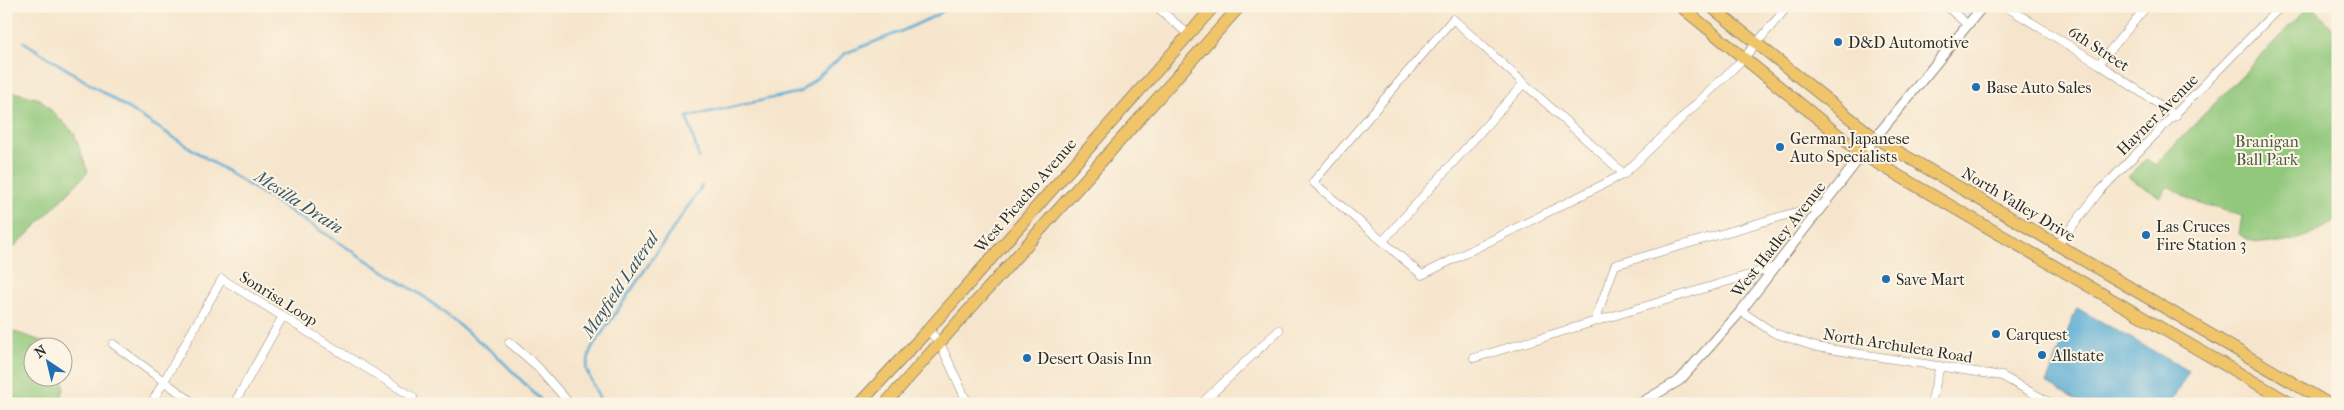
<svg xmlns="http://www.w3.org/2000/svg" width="2344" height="410" font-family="'IM FELL French Canon',serif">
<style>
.green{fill:#91c87b;stroke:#5e7a53}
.water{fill:#58acd4;stroke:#426c80}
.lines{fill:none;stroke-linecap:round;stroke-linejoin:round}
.stream{stroke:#58acd4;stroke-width:2.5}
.minor-casing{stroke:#90887c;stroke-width:9}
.tertiary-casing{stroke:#90887c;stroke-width:11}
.primary-casing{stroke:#90887c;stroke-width:13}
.minor{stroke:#fff;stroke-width:8}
.tertiary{stroke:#fff;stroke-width:9}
.primary{stroke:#f0c469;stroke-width:11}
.poi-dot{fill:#1f6fb2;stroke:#fcf5e5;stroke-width:2}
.labels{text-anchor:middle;stroke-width:4;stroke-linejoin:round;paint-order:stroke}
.poi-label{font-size:16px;fill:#2b2b2b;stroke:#fcf5e5;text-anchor:start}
.street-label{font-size:16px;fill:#2b2b2b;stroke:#fcf5e5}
.park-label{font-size:16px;fill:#4a5a43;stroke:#fcf5e5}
.water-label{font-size:18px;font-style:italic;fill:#3b5866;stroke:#fcf5e5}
</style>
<rect width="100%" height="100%" fill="#fcf5e5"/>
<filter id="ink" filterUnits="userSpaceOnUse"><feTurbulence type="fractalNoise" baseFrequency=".02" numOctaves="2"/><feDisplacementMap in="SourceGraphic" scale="10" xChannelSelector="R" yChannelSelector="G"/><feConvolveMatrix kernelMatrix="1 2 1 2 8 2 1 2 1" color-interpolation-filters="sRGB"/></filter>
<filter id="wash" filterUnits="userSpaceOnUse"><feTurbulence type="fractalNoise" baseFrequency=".0096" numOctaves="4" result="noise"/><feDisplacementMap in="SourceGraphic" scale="20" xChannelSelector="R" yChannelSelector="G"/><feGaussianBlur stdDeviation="1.12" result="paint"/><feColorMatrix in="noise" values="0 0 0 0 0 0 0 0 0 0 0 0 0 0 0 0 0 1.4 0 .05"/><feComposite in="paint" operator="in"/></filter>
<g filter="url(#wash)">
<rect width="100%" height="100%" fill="#f6e5cc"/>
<path class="green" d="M2309 6H2313L2338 36V219C2312 237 2267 255 2239 234L2242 216 2191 200 2168 186 2160 197 2128 177 2146 159 2155 165Z
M6 90 40 99 74 133 88 172 34 228 6 254Z
M6 329 59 347 32 348V378H62L63 372 64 389 59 404H6Z"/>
<path class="water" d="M2077 308 2189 371 2170 404H2084L2046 383Z"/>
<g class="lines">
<path class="stream" d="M24 42 426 298 496 355 545 404
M699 158 687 117 800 92 846 53 902 31 939 14 948 6
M602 404 586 369 591 349 702 186"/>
</g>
</g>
<g filter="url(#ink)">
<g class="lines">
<defs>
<path id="minor" d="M1156 6 1189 35
M1946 6 1968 25
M2005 6 2099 64 2176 116
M2099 64 2147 6
M1624 174 1453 19 1313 182 1422 275 1624 174 1743 59 1788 6
M1383 241 1524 83
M2057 246 2099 192 2281 6
M1741 311 1774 333 1816 347 2002 376 2052 404
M1595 321 1615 265 1827 203
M928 330 940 343 968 404
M509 342 537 366 570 404
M113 344 195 404
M1474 358 1775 267
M151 404 222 279 413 397 411 404
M234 404 283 316
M1201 404 1279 330
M1931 404 1940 366"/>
<path id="tertiary" d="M6 8 9 6
M1639 404 1680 380 1741 311 1875 138 1983 6"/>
<path id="primary" d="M1680 6 1863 155 2292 404
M1710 6 1875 138 2329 404
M859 404 928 330 1214 6
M885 404 1240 6"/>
</defs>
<use href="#minor" class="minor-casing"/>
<use href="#tertiary" class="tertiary-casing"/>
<use href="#primary" class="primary-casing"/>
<use href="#minor" class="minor"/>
<use href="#tertiary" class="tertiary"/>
<use href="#primary" class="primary"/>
</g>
</g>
<g class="poi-dot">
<circle cx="1838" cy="42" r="5"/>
<circle cx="1976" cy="87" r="5"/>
<circle cx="1780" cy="147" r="5"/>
<circle cx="2146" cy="235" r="5"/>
<circle cx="1886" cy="279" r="5"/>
<circle cx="1996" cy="334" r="5"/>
<circle cx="2042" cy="355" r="5"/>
<circle cx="1027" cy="358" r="5"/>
</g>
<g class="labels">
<g class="poi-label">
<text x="1848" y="48">D&amp;D Automotive</text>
<text x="1986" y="93">Base Auto Sales</text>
<text x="1790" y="144">German Japanese<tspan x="1790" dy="18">Auto Specialists</tspan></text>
<text x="2156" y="232">Las Cruces<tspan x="2156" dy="18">Fire Station 3</tspan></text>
<text x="1896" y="285">Save Mart</text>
<text x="2006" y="340">Carquest</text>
<text x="2052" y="361">Allstate</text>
<text x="1037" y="364">Desert Oasis Inn</text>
</g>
<g class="street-label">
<text transform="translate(2099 48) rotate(33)" y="6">6th Street</text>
<text transform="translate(2157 114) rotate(-45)" y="6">Hayner Avenue</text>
<text transform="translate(1025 195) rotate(-49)" y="6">West Picacho Avenue</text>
<text transform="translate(2019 204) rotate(31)" y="6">North Valley Drive</text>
<text transform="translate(1778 239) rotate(-52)" y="6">West Hadley Avenue</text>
<text transform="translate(279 298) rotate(32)" y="6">Sonrisa Loop</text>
<text transform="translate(1898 345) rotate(9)" y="6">North Archuleta Road</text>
</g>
<g class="park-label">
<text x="2267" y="147">Branigan<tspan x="2267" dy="18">Ball Park</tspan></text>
</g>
<g class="water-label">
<text transform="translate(299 202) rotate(33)" y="6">Mesilla Drain</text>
<text transform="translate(620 285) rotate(-56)" y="6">Mayfield Lateral</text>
</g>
</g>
<rect width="2344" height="410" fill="none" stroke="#fcf5e5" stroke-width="25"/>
<g transform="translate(48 362) rotate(325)"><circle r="24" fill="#fcf5e5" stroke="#a8a49b"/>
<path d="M0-4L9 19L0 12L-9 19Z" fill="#1f6fb2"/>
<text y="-8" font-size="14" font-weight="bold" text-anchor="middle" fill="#2b2b2b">N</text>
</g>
</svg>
